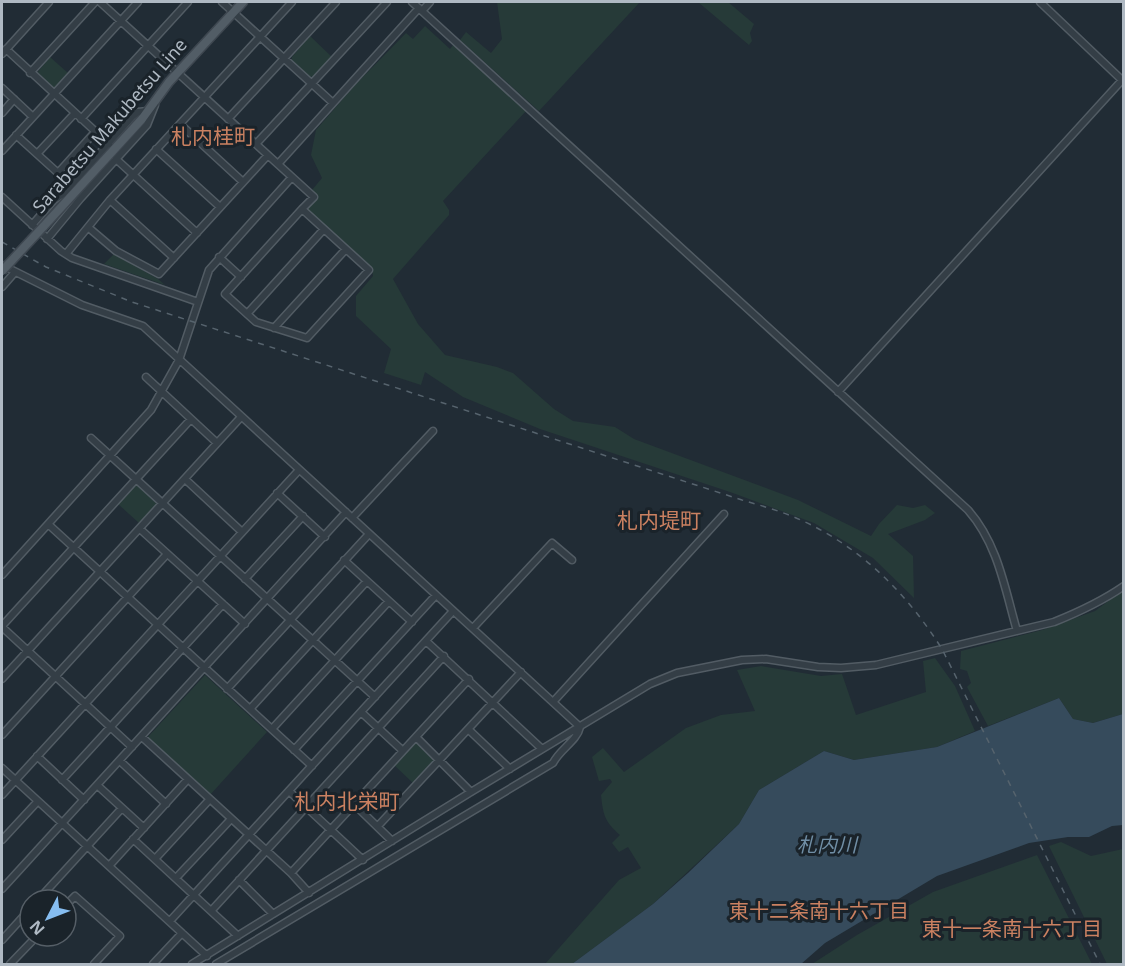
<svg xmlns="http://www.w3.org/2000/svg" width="1125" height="966" font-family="'Noto Sans','Noto Sans JP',sans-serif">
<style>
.green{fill:#263a38}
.water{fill:#364b5c}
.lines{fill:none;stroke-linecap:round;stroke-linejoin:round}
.minor-casing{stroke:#525c64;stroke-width:9}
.major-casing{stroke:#3e4750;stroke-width:11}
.minor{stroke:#343e46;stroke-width:6}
.major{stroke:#525d66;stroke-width:8}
.rail{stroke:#56636d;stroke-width:1.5;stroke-dasharray:6 6;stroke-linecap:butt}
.major-bridge-casing{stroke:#3e4750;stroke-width:11;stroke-linecap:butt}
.major-bridge{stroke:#525d66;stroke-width:8}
.labels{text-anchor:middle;stroke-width:6;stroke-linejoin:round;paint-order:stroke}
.street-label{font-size:18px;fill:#afb9c3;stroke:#1a232a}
.water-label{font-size:20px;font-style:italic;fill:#708ea5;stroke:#1a232a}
.neighbourhood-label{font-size:20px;fill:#cb8161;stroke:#1a232a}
.quarter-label{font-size:21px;fill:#cb8161;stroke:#1a232a}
</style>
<rect width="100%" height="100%" fill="#212c35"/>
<path class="green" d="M497 2H640L539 111 460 40 466 32 491 53 502 39Z
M698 2H728L754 24 750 33 752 41 749 45Z
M425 26 450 49 453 45 526 111 443 201 449 210V215L393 279 418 324 445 355 497 367 513 373 554 409 573 421 615 427 634 439 798 500 871 536 879 524 897 505 913 508 925 505 935 513 925 520 888 534 913 556 914 598 873 558 814 523 730 492 540 429 463 397 425 372 421 385 384 373 391 349 356 316V296L373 276 372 268 308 211V208L318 197 312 190 322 178 311 155 316 130 355 85 406 33 413 39Z
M310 36 332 57 314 76 310 77 292 60V57Z
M50 57 68 73 55 87H52L37 73Z
M114 254 158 279 165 285 104 264Z
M135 485H137L157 504 139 523 118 504Z
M1123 590V714L1093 723 1073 719 1059 698 988 726 967 687 971 683 967 671 960 669 961 651 1042 630 1095 611Z
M935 658 955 686 975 731 937 747 854 760 824 751 759 790 739 824 653 904 572 964H545L619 880 641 868 628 847 619 852 612 843 620 835C605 822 603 815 601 795L612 782 610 779 599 781 592 757 603 748 624 772 686 728 721 715 755 711 737 670 761 666 821 676 842 674 856 715 926 692 923 661Z
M205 675 267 732 210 795 147 738Z
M415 743H417L435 759 414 784 394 765Z
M1061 842 1091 856 1123 849V964H1107L1049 846Z
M1037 855 1092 964H812L857 935 933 892Z"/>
<path class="water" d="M1059 698 1073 719 1093 723 1123 714V825L1112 826 1089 837H1068L1029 843 937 876 825 943 801 964H572L653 904 688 873 739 824 759 790 824 751 854 760 937 747Z"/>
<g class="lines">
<defs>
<path id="minor" d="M222 2 333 103
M412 2 968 510C998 544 1005 589 1017 631
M1040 2 1123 81
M422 11 430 2
M6 49 109 144
M2 54 49 2
M30 73 95 2
M2 88 33 117
M2 113 14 99
M81 119 188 2
M228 119 336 2
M180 124 243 182
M16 135 58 173 95 132
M256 144 387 2
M156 149 220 207
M2 151 138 2
M37 154 75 113
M116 159 197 233
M278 164 419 8
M292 177 314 197 302 209 225 294 256 322 307 338 369 270 302 209
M2 197 61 251 72 258 198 302
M110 200 174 258
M32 225 54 200 63 194 132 117 138 112 148 111
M89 228 116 251 159 274 268 155
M47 239 80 199 147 125 155 105
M66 254 110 200 292 2
M219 257 241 277
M2 265 82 305 143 326 580 727C577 741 560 749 553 763L216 964
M2 287 15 272
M247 314 324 229
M274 328 346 249
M146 377 217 443
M838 392 1124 78
M91 438 375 697
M185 479 242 532
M277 493 325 537
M352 518 433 431
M48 524 312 766
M140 529 245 624
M344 560 412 622
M2 575 151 410 179 360 209 270 292 177 100 2
M245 579 303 516
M2 626 191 419
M2 627 132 747
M473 628 552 543 572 560
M426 641 542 749
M2 679 241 417
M227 689 369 534
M553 702 724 514
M250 709 367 581
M361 712 403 751
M272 729 389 601
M468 729 510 769
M2 735 167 554
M142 737 291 873 309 893
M416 737 471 792
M294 750 436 595
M37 756 84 800
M120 761 166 804
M2 768 207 956
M62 780 223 604
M97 785 144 828
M289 791 363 860
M2 795 299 470
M354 804 392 841
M378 826 521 672
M133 839 238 936
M2 840 38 801
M155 859 210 799
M109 866 188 779
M291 873 469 679
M176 878 231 819
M239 880 273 914
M2 889 346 512
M38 900 122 808
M66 905 75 896 120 936 94 964
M212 910 444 656
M170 921 453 611
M2 940 30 909
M10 964 37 936
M153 964 182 933
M192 964 471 792 650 684 677 673 742 660 766 659 818 667 841 668 876 665 1054 622C1079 612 1101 602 1124 586"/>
<path id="major" d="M43 227 142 119 169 82 243 2"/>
</defs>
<use href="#minor" class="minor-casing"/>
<use href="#major" class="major-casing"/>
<use href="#minor" class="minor"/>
<use href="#major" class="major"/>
<path class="rail" d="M2 242 46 267 132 302 742 500C759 505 777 510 794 517 858 544 906 592 942 649L1100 964"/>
<defs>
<path id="major-bridge" d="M2 271 43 227"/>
</defs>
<use href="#major-bridge" class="major-bridge-casing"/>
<use href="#major-bridge" class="major-bridge"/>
</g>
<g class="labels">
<g class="street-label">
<text transform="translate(110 126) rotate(-49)" y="6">Sarabetsu Makubetsu Line</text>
</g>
<g class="water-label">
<text x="827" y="852">札内川</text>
</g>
<g class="neighbourhood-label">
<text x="819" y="918">東十二条南十六丁目</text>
<text x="1012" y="936">東十一条南十六丁目</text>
</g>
<g class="quarter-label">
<text x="213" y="144">札内桂町</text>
<text x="659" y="528">札内堤町</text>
<text x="347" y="809">札内北栄町</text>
</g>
</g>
<rect width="1125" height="966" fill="none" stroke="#afb9c3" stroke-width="6"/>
<g transform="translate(48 918) rotate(228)"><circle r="28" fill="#1a232a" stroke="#565f67" stroke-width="1.5"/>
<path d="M0-4.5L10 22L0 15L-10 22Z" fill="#86bdf0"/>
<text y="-9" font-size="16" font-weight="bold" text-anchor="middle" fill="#afb9c3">N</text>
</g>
</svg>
